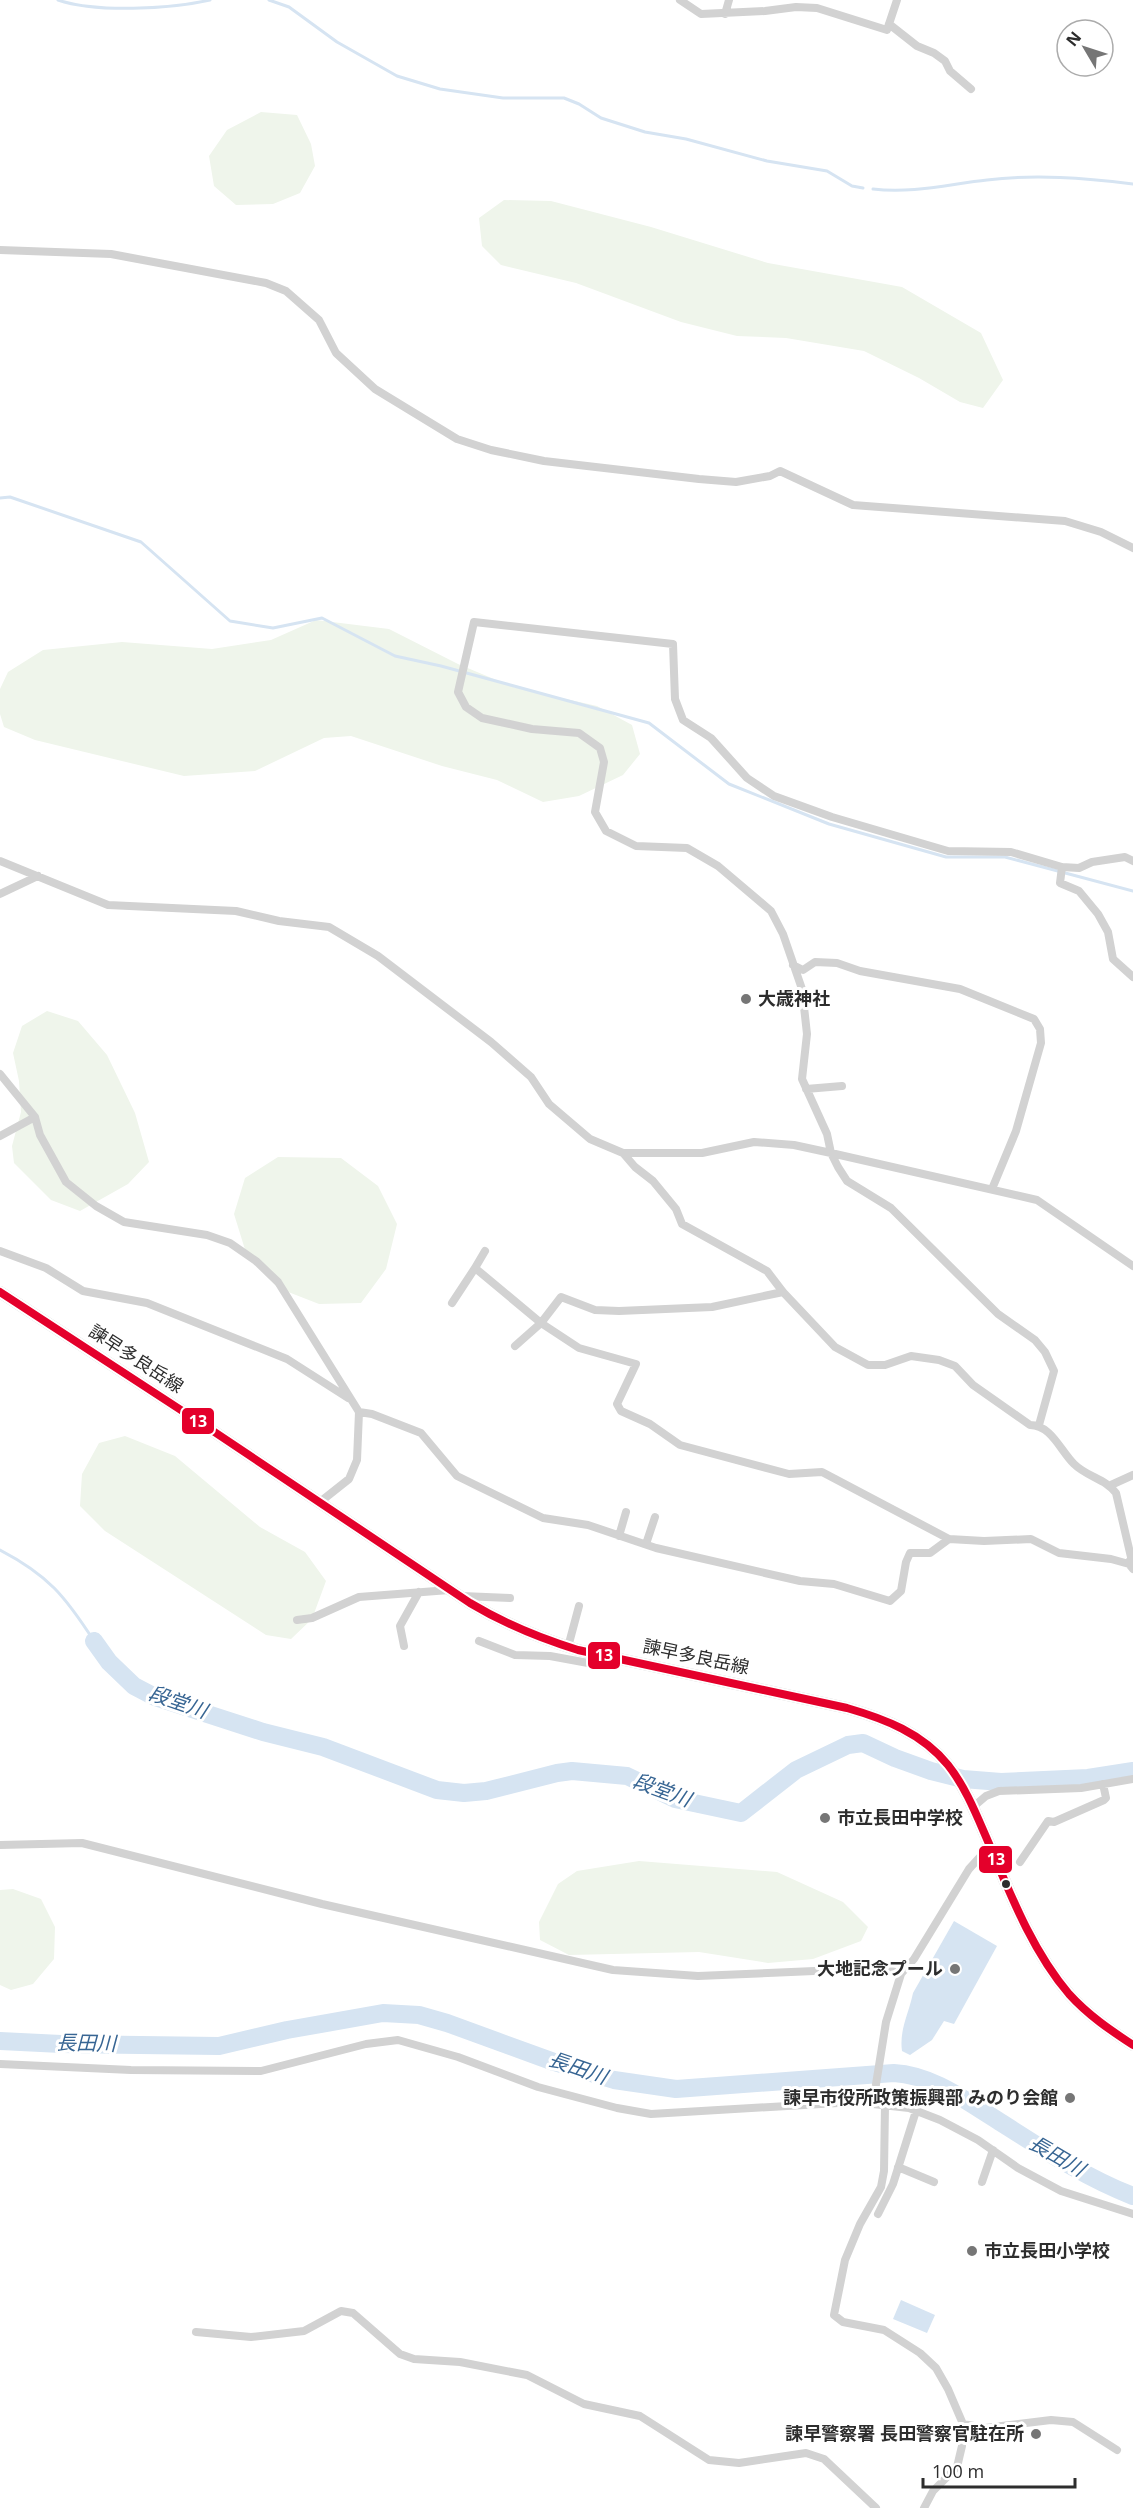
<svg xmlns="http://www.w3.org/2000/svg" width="1133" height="2508" font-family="'Open Sans','Noto Sans JP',sans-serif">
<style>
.green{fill:#eff5eb}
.water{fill:#d6e4f2}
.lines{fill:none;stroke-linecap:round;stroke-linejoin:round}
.stream{stroke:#d6e4f2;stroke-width:3}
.river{stroke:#d6e4f2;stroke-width:18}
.minor{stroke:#d2d2d2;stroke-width:8}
.secondary{stroke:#cbcbcb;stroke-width:12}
.bus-1-casing{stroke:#fff;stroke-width:12}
.bus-1{stroke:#e4002b;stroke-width:8}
.poi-dot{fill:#767676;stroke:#fff;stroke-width:2}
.bus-dot{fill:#2d2d2d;stroke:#fff;stroke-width:2}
.labels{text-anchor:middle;stroke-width:6;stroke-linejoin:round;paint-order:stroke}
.poi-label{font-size:18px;font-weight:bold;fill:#2d2d2d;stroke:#fff;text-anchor:start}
.street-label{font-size:18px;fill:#2d2d2d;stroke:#fff}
.water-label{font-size:20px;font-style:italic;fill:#376593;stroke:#fff}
.line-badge{stroke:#fff;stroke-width:2}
.badge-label{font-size:16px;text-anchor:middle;font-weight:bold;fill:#fff}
</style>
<rect width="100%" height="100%" fill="#fff"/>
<path class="green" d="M261 112 297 115 311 144 315 166 300 193 273 204 236 205 214 186 209 156 227 130Z
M504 200 551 201 651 227 768 263 902 287 981 333 1003 380 983 408 960 402 919 378 864 351 786 338 737 336 681 322 576 283 501 265 482 246 479 218Z
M316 620 389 629 458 664 513 687 597 706 632 725 640 754 623 775 579 796 543 802 497 780 442 766 351 736 324 738 255 771 184 776 35 740 4 727 0 714V689L8 672 43 650 122 642 212 649 271 640Z
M47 1011 78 1021 107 1055 135 1113 149 1162 128 1184 80 1211 51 1200 14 1163 12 1146 21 1112 19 1081 13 1053 22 1026Z
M278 1157 341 1158 378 1186 397 1224 386 1269 361 1303 319 1304 278 1288 247 1256 234 1214 245 1178Z
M125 1436 175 1456 260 1527 305 1552 326 1581 312 1619 291 1639 266 1635 105 1531 80 1506 82 1474 99 1443Z
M639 1861 777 1872 843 1902 868 1927 861 1941 813 1959 768 1963 699 1952 569 1955 540 1940 539 1922 558 1884 577 1871Z
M13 1889 41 1899 55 1927 54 1959 33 1984 11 1990 0 1985V1890Z"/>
<path class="water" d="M954 1921 997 1946 954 2024 944 2021 932 2040 910 2055 902 2051C899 2030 909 2013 913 1993Z
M901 2300 935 2315 927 2333 893 2319Z"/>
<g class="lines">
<path class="stream" d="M58 0C96 13 170 9 210 0
M269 0 289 7 337 42 397 76 440 89 503 98H564L579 104 601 118 645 132 686 139 767 161 827 171 852 186 863 188
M873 189C911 194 950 184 987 180 1036 174 1084 178 1133 184
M0 498 10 497 141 542 230 621 273 628 322 618 395 656 441 666 649 723 729 784 829 824 946 857H1005L1133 891
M0 1550C48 1575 65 1596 94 1641"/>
<path class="river" d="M94 1641 109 1662 134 1686 155 1697 263 1732 323 1747 437 1790 464 1793 486 1791 557 1773 572 1771 627 1776 675 1799 741 1813 796 1770 848 1745 863 1743 895 1758 931 1771 963 1779 1001 1782 1088 1778 1133 1771
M0 2041 61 2044 219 2046 287 2030 383 2013 419 2015 447 2023 554 2062 614 2080 676 2089 894 2073C932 2075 966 2101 997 2120 1041 2148 1084 2177 1133 2196"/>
<path class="minor" d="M680 0 701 14 765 11 796 7 817 8 887 30 897 0
M725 14 729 0
M889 24 917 46 934 53 945 61 950 71 971 89
M0 250 111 254 266 283 286 291 319 320 336 353 375 389 457 439 491 450 544 461 699 479 736 482 770 476 780 471 853 505 1065 521 1101 532 1133 548
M0 861 108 905 236 911 279 921 329 927 378 956 491 1042 531 1077 549 1104 590 1139 623 1153H702L754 1142 794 1145 831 1153 1037 1200 1133 1266
M1062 867 1060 883 1079 891 1098 914 1108 932 1113 959 1133 977
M0 894 38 876
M793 965 803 970 815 962 837 963 860 971 960 989 1034 1019 1040 1029 1041 1043 1016 1131 992 1189
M0 1074 35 1117 40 1135 66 1182 96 1206 124 1222 207 1235 230 1243 256 1261 278 1282 359 1412 372 1414 421 1433 457 1476 543 1518 588 1525 656 1548 800 1581 834 1584 890 1601 901 1591 906 1562 910 1553H930L949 1539
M806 1089 842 1086
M0 1136 35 1117
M623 1153 635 1167 653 1181 676 1209 682 1224 767 1271 783 1292 835 1347 868 1365H885L911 1356 939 1360 955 1366 973 1385 1030 1425C1051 1425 1060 1450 1074 1464 1087 1477 1106 1479 1116 1493L1131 1557 1129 1564
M0 1251 46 1268 83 1291 147 1303 287 1359 348 1398
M485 1251 475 1268 541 1323 515 1346
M783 1292 712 1307 619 1311 595 1310 561 1297 541 1323 579 1348 636 1364 617 1404 621 1411 650 1424 680 1445 789 1474 822 1472 949 1539 984 1541 1031 1539 1059 1553 1111 1559 1129 1564 1133 1569
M452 1303 475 1268
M1039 1425 1054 1371 1045 1352 1035 1340 998 1314 891 1208 847 1181 838 1167 831 1153 827 1134 802 1079 807 1034 802 989 783 934 771 911 718 866 687 848 636 846 606 831 595 812 604 762 600 748 579 733 532 729 482 718 466 707 458 692 474 622 673 644 675 699 683 720 711 738 747 778 774 796 832 817 948 851 1011 852 1062 867 1079 868 1092 862 1125 857 1133 861
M1111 1485 1133 1475
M320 1502 349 1479 357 1460 359 1412
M619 1536 626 1512
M646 1544 655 1517
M462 1596 510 1598
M297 1620 312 1618 359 1597 449 1590
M479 1641 515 1655 550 1656 599 1665 603 1655
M404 1646 400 1626 419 1592
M568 1647 579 1606
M973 1807 986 1796 999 1791 1081 1788 1133 1779
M0 1845 82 1843 322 1904 613 1970 698 1976 884 1968 901 1974
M1020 1862 1048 1821 1054 1822 1104 1800 1106 1798 1103 1784
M0 2064 131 2070 261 2071 366 2044 398 2040 458 2057 538 2087 617 2108 651 2114 855 2102 909 2108 940 2120 978 2140 1018 2168 1061 2191 1133 2214
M873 2103 886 2022 901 1974 914 1959 969 1869 990 1846
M885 2105 884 2171 881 2187 860 2224 845 2260 834 2315 843 2322 884 2330 920 2353 936 2368 948 2389 963 2424 962 2446 957 2467 933 2491 924 2508
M898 2167 934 2182
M982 2182 993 2150
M878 2214 893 2184 916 2111
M196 2332 251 2337 304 2331 341 2311 353 2313 400 2354 414 2359 460 2362 527 2375 584 2404 640 2416 709 2460 739 2463 806 2453 824 2459 876 2508
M963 2424 985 2428 1051 2420 1073 2422 1117 2450"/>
<path class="secondary" d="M0 1292 210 1429 470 1603C505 1624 539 1638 578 1650L847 1708C885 1719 922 1733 948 1765 967 1789 978 1819 990 1846 1011 1896 1033 1952 1069 1994 1088 2015 1110 2030 1133 2045"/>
<defs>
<path id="bus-1" d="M0 1292 210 1429 470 1603C505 1624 539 1638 578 1650L847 1708C885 1719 922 1733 948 1765 967 1789 978 1819 990 1846 1011 1896 1033 1952 1069 1994 1088 2015 1110 2030 1133 2045"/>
</defs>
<use href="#bus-1" class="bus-1-casing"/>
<use href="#bus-1" class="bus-1"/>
</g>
<g class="poi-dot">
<circle cx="746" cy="999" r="6"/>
<circle cx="825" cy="1818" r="6"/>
<circle cx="955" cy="1969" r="6"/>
<circle cx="1070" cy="2098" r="6"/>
<circle cx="972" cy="2251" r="6"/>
<circle cx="1036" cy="2434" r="6"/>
</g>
<circle class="bus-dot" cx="1006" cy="1884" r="5"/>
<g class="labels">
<g class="poi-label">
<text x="758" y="1005">大歳神社</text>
<text x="837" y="1824">市立長田中学校</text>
<text x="943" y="1975" text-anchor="end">大地記念プール</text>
<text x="1058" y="2104" text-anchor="end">諫早市役所政策振興部 みのり会館</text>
<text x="984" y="2257">市立長田小学校</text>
<text x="1024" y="2440" text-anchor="end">諫早警察署 長田警察官駐在所</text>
</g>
<g class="street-label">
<text transform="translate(136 1359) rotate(33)" y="6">諫早多良岳線</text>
<text transform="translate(696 1657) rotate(12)" y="6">諫早多良岳線</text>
</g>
<g class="water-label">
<text transform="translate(178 1702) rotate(19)" y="7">段堂川</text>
<text transform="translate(662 1790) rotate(20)" y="7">段堂川</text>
<text transform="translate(86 2043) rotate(1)" y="7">長田川</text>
<text transform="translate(578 2068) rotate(19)" y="7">長田川</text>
<text transform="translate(1057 2156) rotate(30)" y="7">長田川</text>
</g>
</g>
<g class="line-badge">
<rect x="181" y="1407" width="34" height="28" rx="6" fill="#e4002b"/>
<rect x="587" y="1641" width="34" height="29" rx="6" fill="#e4002b"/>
<rect x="978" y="1845" width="35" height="29" rx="6" fill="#e4002b"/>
</g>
<g class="badge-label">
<text x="198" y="1427">13</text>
<text x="604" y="1661">13</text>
<text x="996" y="1865">13</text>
</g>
<g transform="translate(1085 48) rotate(309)"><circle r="28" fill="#ffffff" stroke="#ababab" stroke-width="1.5"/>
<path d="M0-4.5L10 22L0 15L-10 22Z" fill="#767676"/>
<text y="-9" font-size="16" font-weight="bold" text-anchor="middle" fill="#2d2d2d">N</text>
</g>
<path d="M923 2478v9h152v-9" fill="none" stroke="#2d2d2d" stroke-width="3"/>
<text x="932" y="2478" font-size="18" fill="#2d2d2d" stroke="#ffffff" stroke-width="4.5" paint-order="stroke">100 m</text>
</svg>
